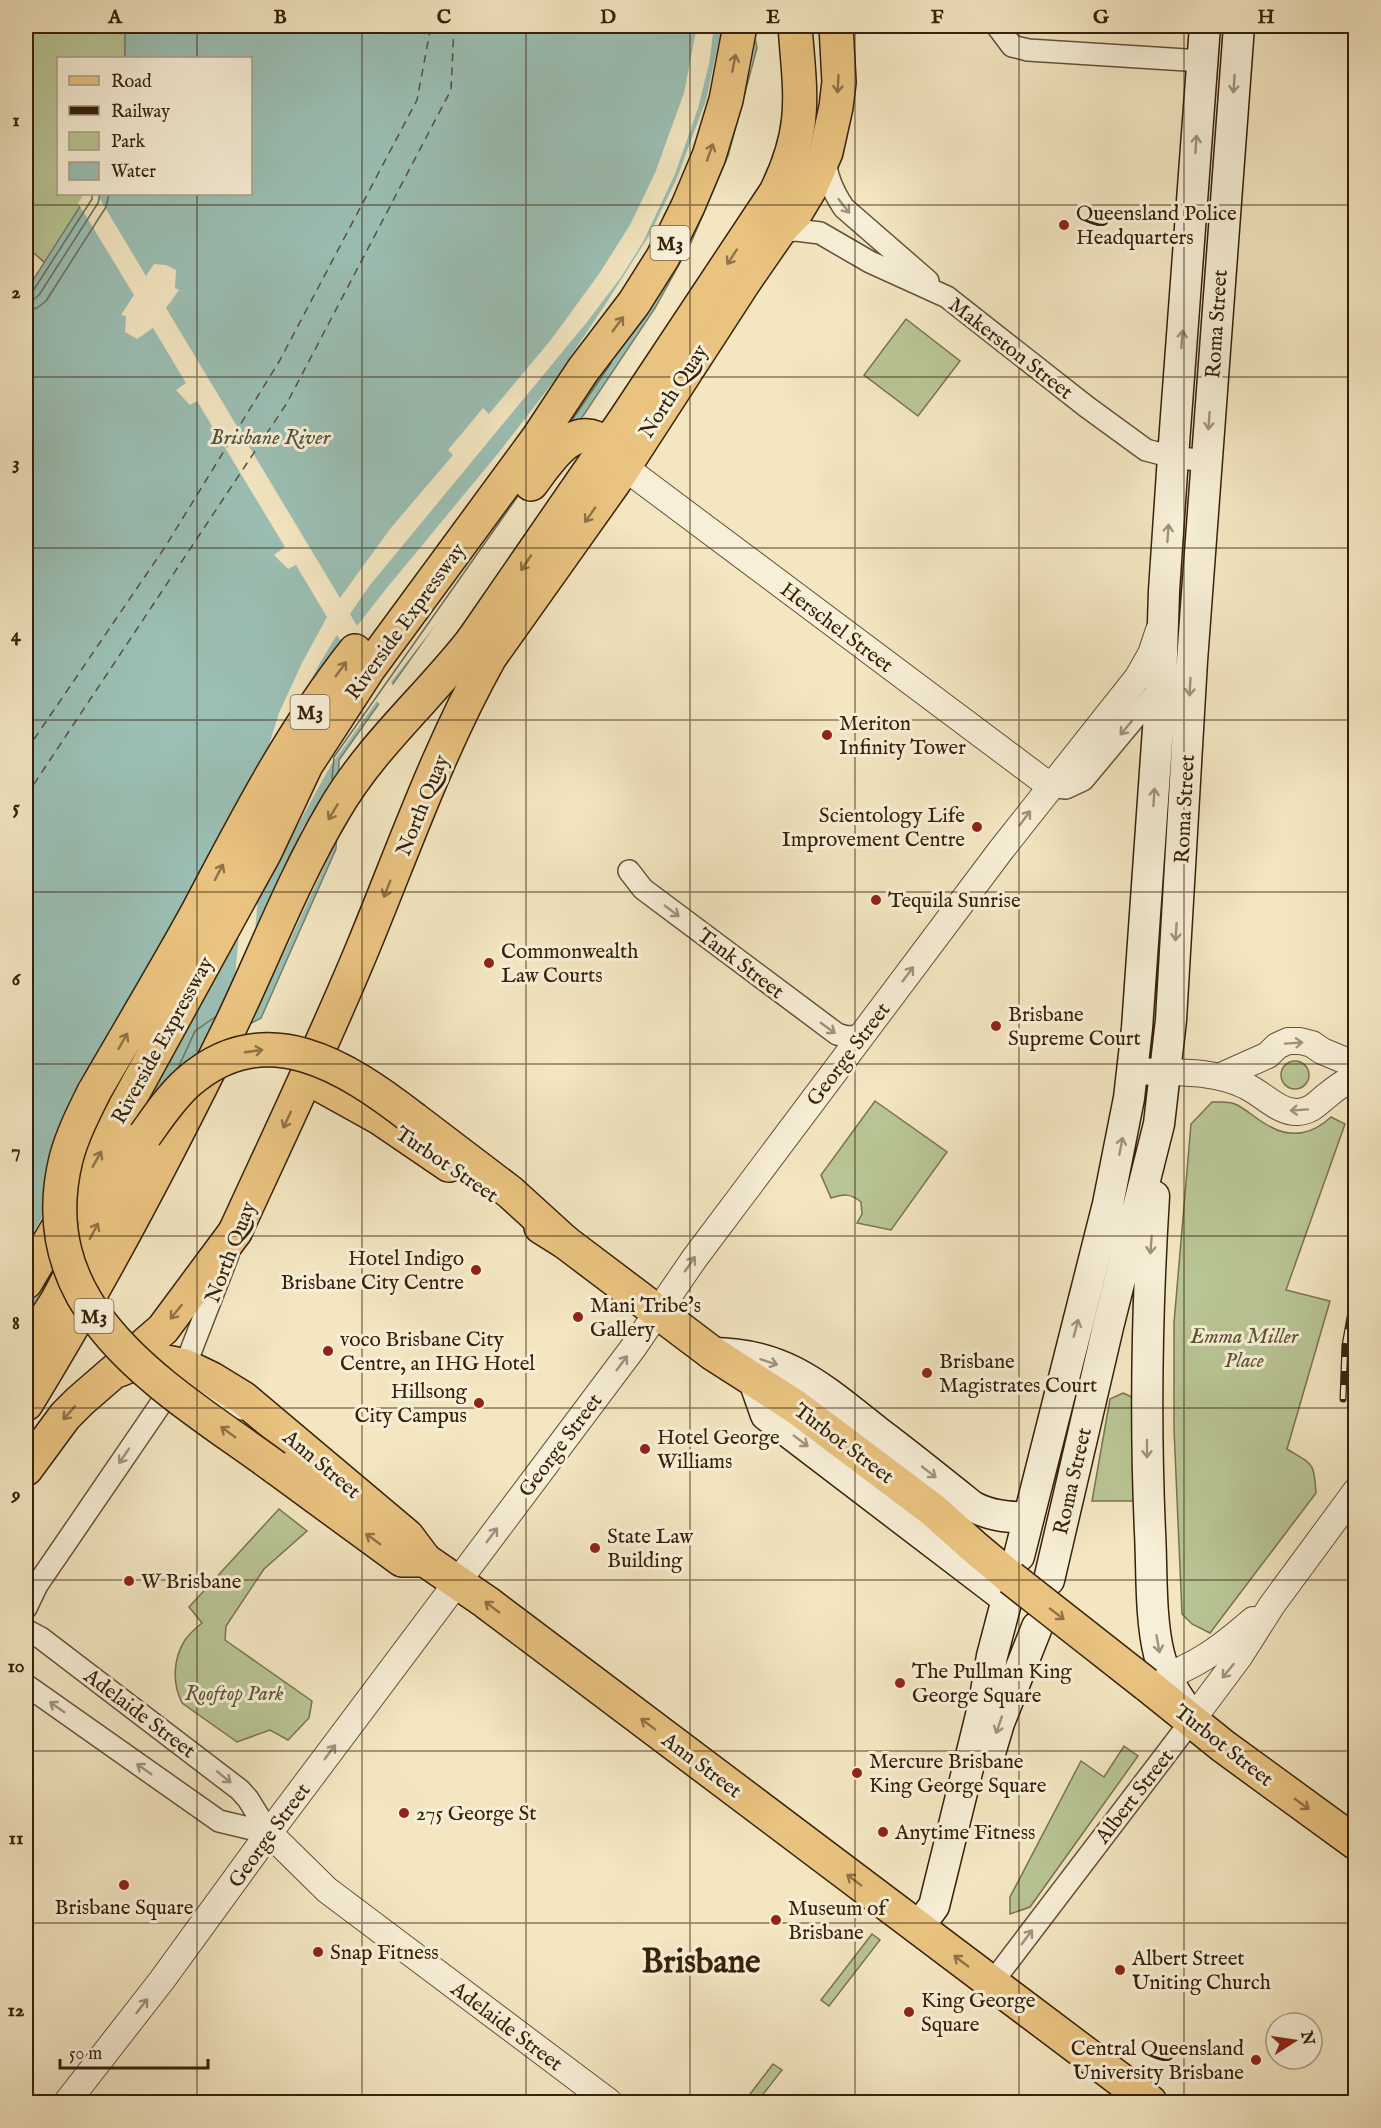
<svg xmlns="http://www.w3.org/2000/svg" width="1381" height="2128" font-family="'IM FELL English',serif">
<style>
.green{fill:#b9c594;stroke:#78734f;stroke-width:1.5}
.water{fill:#9bbfb4;stroke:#738070;stroke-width:1.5}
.pier{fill:#f3e6c1;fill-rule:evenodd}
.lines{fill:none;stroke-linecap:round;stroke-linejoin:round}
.shore{stroke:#68705f;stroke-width:1.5}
.ferry{stroke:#54503d;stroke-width:1.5;stroke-dasharray:8 6;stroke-linecap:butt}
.minor-casing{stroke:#655238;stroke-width:24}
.tertiary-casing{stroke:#655238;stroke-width:28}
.secondary-casing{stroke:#36210a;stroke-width:33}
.primary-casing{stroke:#36210a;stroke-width:36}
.trunk-casing{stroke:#36210a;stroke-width:36}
.motorway-casing{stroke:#36210a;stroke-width:36}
.minor{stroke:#f7efd7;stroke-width:21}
.tertiary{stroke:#f7efd7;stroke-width:26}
.secondary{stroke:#f7efd7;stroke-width:30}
.primary{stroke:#eac380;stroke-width:33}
.trunk{stroke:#eac380;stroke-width:33}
.motorway{stroke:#eac380;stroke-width:33}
.rail-casing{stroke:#36210a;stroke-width:7}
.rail{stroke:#f7efd7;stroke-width:4.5;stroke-dasharray:14;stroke-linecap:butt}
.primary-bridge-casing{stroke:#36210a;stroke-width:36;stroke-linecap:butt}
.motorway-bridge-casing{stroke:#36210a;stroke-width:36;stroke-linecap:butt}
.primary-bridge{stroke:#eac380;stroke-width:33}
.motorway-bridge{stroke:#eac380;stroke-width:33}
.oneway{stroke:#907245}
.oneway2{stroke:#a0927b}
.grid{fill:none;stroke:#36210a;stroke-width:1.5;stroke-opacity:0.55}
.poi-dot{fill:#8f2418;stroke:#f7efd7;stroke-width:2}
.labels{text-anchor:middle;stroke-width:6;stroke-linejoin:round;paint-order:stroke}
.shield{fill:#f7efd7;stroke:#705f48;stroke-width:1.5}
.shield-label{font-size:20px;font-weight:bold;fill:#36210a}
.poi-label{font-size:21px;fill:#36210a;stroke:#f7efd7;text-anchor:start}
.street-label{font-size:21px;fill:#36210a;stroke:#f7efd7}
.park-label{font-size:21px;font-style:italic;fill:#5d5233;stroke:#f7efd7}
.water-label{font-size:22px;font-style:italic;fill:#54503d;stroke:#f7efd7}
.town-label{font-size:33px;font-weight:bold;fill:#36210a;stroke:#f7efd7}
.neatline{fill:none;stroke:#36210a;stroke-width:2}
.grid-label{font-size:20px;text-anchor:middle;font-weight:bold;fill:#36210a}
</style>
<rect width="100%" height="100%" fill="#f3e6c1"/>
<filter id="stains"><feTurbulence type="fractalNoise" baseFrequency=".00333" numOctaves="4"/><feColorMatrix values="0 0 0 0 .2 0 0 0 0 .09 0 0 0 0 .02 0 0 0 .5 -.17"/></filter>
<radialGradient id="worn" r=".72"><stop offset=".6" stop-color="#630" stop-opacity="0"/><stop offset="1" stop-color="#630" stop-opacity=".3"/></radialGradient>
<path class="green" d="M26 26H125V58H58V194H88L45 263 26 246Z
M906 319 960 361 918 416 864 375Z
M1281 1075a14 14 0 1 1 28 0a14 14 0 1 1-28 0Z
M875 1101 947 1152 891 1230 857 1223 862 1214 861 1202C850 1193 844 1194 831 1198L821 1175Z
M1212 1102C1219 1102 1229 1101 1235 1104 1248 1110 1258 1121 1271 1127 1293 1139 1314 1133 1331 1117L1345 1124 1286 1290 1330 1301 1287 1449C1313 1465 1314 1461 1316 1493L1210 1633 1192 1624 1182 1614 1174 1429V1323L1191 1124Z
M1123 1393 1130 1396 1135 1402 1134 1501H1092L1110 1399Z
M279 1509 307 1531 264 1569 226 1626 225 1640 312 1701 309 1718 288 1740 270 1730 237 1742 182 1703C172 1683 173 1659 185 1640 189 1634 196 1628 202 1623L189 1607Z
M1124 1746 1138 1756 1030 1907 1010 1914V1897L1081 1761 1104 1777Z
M872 1934 880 1940 829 2006 821 2000Z
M773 2064 782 2070 757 2102H744Z"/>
<path class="water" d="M125 26H753L757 48 728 156 691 243 655 308 585 413 339 760 336 849 261 1018 213 1044 26 1415V291L88 194H250V58H125Z"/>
<path class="pier" d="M697 26H714L709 64 698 108 675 174 643 242 621 277 587 322 370 585 350 614 357 626 386 589 500 451 554 381 605 305 650 234 677 178 706 100 722 26H756L757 31 751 67 736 123 657 296 609 366 549 442 582 423 457 598 391 682 394 687 381 706 377 701 331 765 258 897 255 932 302 829 342 765 340 833 249 1028 215 1046 60 1324 61 1266 58 1257 26 1310V1245L56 1193 265 758 279 713 302 663 327 617 296 565 288 569 274 555 285 547 197 401 190 405 176 390 186 383 153 328 137 339 125 332 126 316 121 315 134 295 78 203 84 194H97L146 276 154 264 166 265 176 270 175 288 179 290 166 308 340 598 390 529 453 455 448 450 483 408 489 414 550 341 599 274 630 225 655 173 684 93ZM337 635 344 645 302 697 321 661ZM239 932 235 978 198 1058 114 1160Z"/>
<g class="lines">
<path class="shore" d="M26 294 33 291 92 199V194
M26 301 33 300 39 295 98 203 100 194
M26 310 37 308 46 301 106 207 109 194
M572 420 611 363
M332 779 334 757 518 496
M179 1066 195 1031 215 1017"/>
<path class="ferry" d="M26 751 165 547 280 360 417 100 431 26
M26 796 287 403 451 90 454 26"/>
<defs>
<path id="minor" d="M997 26 1012 46 1028 50 1202 61
M825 154C825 173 833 192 844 208L928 281
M778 233 796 230 820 233 870 262 947 297 1087 407 1146 450 1173 457 1206 461
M1050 786 1066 788 1083 780 1163 684
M629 871 643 889 837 1034 847 1037 862 1036
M180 1398 193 1396 243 1409
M26 1608 37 1585 158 1408 185 1366 228 1255
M26 1630 41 1638 240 1790 248 1799 269 1833
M26 1685 219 1821 269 1833
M991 1984 1192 1720"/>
<path id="tertiary" d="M624 467 1050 786
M1133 1071C1170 1073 1212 1069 1246 1086 1263 1094 1279 1113 1298 1112 1313 1111 1319 1101 1329 1094 1337 1087 1347 1081 1356 1076
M1221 1076 1268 1055 1277 1046 1288 1041H1300L1312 1044 1322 1051 1356 1065
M1150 1683C1196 1666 1216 1652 1253 1620
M1192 1720 1239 1657 1272 1605 1356 1491
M269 1833 327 1890 609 2102
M67 2102 162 1980 269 1833 633 1348 694 1259 1001 850 1138 677 1151 654 1159 630"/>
<path id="secondary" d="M1154 1196C1147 1308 1145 1420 1150 1532 1152 1569 1150 1618 1159 1654 1165 1677 1177 1699 1193 1717
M712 1353C786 1353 823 1389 878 1432 910 1456 941 1481 972 1506 990 1516 1008 1517 1028 1518
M754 1381 766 1415 1007 1599 992 1656 984 1703 934 1906 918 1928
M1019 1556 1108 1204 1129 1098 1137 1028 1161 686 1164 591 1173 457 1205 26
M1049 1580 1108 1327 1159 1124 1171 1020 1192 661 1239 26
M990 1753 999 1723 1037 1627"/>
<path id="primary" d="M308 1078 380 1118 449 1165
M541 1227 565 1242 712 1353 796 1407 933 1510 973 1546 1011 1578
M235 1232C279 1136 324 1042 364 945 404 848 439 748 490 657L615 481 744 282 782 227 795 214 810 189 826 152 836 107 839 82 836 26
M185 1366 212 1379 243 1398 407 1536 425 1560 486 1602 1150 2102
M1146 1684 1223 1746 1356 1843"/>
<path id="trunk" d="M782 227 786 208 799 180
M473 640 624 421 776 192C808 127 800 94 795 26"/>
<path id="motorway" d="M531 484C548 462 575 416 606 445 613 451 618 460 624 467
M94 1092C128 1033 163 975 196 915 244 824 291 732 355 651
M414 1119 510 1192 565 1242
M26 1282 78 1193 265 852 306 765 369 668 538 438 583 370 634 303 663 257 688 206 709 156 726 100 740 26
M26 1349 57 1301 145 1135
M119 1370C142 1360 160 1359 185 1366
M26 1404C101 1282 168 1154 231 1025 265 954 293 880 333 812 370 747 428 698 473 640
M275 1467 402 1560H425
M26 1469 65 1416 80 1401 163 1329 235 1232"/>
</defs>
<use href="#minor" class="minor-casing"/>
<use href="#tertiary" class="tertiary-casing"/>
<use href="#secondary" class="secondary-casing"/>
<use href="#primary" class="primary-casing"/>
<use href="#trunk" class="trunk-casing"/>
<use href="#motorway" class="motorway-casing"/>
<use href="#minor" class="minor"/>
<use href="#tertiary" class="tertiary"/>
<use href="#secondary" class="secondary"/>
<use href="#primary" class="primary"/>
<use href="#trunk" class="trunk"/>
<use href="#motorway" class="motorway"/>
<defs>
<path id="rail" d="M1343 1399 1345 1345 1356 1284
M1353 1400 1356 1360"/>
</defs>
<use href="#rail" class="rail-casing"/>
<use href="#rail" class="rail"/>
<defs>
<path id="primary-bridge" d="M1011 1578 1146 1684"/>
<path id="motorway-bridge" d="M94 1092C83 1114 72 1136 66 1159 28 1314 170 1390 275 1467
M145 1135C158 1117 171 1097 188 1082 266 1014 347 1067 414 1119"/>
</defs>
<use href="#primary-bridge" class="primary-bridge-casing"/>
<use href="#motorway-bridge" class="motorway-bridge-casing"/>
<use href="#primary-bridge" class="primary-bridge"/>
<use href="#motorway-bridge" class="motorway-bridge"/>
</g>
<defs><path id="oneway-shaft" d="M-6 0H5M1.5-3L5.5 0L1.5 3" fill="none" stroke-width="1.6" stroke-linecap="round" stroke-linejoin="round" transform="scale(1.5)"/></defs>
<g class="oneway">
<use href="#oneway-shaft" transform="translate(734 63) rotate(-79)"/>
<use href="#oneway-shaft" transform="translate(838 84) rotate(93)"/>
<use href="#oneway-shaft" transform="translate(710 152) rotate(-71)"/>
<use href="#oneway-shaft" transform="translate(732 257) rotate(123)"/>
<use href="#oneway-shaft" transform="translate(618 324) rotate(-53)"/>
<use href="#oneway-shaft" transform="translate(590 515) rotate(125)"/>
<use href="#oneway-shaft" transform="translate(526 563) rotate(124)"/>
<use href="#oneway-shaft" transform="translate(341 669) rotate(-54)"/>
<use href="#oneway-shaft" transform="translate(333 812) rotate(121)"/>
<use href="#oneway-shaft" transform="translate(219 872) rotate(-62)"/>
<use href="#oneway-shaft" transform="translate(387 889) rotate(112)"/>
<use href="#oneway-shaft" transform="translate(123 1041) rotate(-60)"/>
<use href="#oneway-shaft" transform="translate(254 1051) rotate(-8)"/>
<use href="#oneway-shaft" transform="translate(287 1120) rotate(115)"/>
<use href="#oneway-shaft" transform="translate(97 1159) rotate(-61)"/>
<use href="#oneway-shaft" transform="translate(94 1231) rotate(-62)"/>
<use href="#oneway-shaft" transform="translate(176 1312) rotate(129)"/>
<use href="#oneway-shaft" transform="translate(69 1413) rotate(132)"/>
<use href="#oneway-shaft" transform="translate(228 1432) rotate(-144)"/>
<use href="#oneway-shaft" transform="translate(373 1539) rotate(-144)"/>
<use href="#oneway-shaft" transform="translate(492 1607) rotate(-143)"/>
<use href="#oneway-shaft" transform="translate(1057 1614) rotate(38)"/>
<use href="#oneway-shaft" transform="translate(648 1724) rotate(-143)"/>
<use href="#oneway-shaft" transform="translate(1302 1804) rotate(36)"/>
<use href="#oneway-shaft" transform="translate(854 1880) rotate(-143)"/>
<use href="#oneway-shaft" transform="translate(961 1961) rotate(-143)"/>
</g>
<g class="oneway2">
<use href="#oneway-shaft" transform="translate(1234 84) rotate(94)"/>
<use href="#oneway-shaft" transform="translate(1196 144) rotate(-86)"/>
<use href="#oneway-shaft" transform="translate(844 206) rotate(52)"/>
<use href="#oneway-shaft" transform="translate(1182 339) rotate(-86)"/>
<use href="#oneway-shaft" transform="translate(1209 421) rotate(94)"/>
<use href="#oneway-shaft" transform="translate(1168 533) rotate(-86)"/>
<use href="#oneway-shaft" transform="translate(1190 687) rotate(93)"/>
<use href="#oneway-shaft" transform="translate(1126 728) rotate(130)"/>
<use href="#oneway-shaft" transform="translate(1154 797) rotate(-86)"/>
<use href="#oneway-shaft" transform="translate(1025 818) rotate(-53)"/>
<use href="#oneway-shaft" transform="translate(672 911) rotate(37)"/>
<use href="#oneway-shaft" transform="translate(1176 932) rotate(94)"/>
<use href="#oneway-shaft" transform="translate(908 974) rotate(-53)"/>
<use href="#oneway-shaft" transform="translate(828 1028) rotate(36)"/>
<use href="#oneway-shaft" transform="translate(1294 1043) rotate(-4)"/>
<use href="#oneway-shaft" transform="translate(1299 1110) rotate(176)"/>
<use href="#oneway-shaft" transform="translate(1121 1146) rotate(-79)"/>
<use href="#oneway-shaft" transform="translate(1151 1245) rotate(94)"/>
<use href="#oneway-shaft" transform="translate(690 1264) rotate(-55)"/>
<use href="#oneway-shaft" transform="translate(1076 1328) rotate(-75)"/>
<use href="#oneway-shaft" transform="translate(769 1362) rotate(18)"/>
<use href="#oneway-shaft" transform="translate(622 1363) rotate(-53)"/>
<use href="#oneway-shaft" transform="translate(801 1441) rotate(37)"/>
<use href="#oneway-shaft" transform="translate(1147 1449) rotate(90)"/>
<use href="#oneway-shaft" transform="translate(124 1456) rotate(124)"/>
<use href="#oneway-shaft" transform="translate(929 1472) rotate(38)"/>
<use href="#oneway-shaft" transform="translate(492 1535) rotate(-53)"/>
<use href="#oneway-shaft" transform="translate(1158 1644) rotate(80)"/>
<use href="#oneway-shaft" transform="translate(1228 1671) rotate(129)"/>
<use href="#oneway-shaft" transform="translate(57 1707) rotate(-145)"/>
<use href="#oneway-shaft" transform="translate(999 1725) rotate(109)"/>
<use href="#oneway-shaft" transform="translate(330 1752) rotate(-53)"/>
<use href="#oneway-shaft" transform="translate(144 1769) rotate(-145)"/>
<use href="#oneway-shaft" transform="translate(224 1777) rotate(39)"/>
<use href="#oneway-shaft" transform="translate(1027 1937) rotate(-53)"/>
<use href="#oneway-shaft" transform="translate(142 2006) rotate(-52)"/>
</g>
<path class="grid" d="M197 26V58M362 26V2102M526 26V2102M690 26V2102M855 26V2102M1019 26V2102M1184 26V2102M197 194V2102M26 205H1356M26 377H1356M26 548H1356M26 720H1356M26 892H1356M26 1064H1356M26 1236H1356M26 1408H1356M26 1580H1356M26 1751H1356M26 1923H1356"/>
<g class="poi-dot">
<circle cx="1064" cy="225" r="6"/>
<circle cx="827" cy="735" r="6"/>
<circle cx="977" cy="827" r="6"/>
<circle cx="876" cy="900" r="6"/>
<circle cx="489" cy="963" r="6"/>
<circle cx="996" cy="1026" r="6"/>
<circle cx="476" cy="1270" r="6"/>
<circle cx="578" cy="1317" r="6"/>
<circle cx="328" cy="1351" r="6"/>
<circle cx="927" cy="1373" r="6"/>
<circle cx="479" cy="1403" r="6"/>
<circle cx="645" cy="1449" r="6"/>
<circle cx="595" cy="1548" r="6"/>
<circle cx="129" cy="1581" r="6"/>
<circle cx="900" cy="1683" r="6"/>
<circle cx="857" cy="1773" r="6"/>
<circle cx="404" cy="1813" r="6"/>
<circle cx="883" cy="1832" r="6"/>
<circle cx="124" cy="1885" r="6"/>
<circle cx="776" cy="1920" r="6"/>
<circle cx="318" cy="1952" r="6"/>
<circle cx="1120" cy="1970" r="6"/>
<circle cx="909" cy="2012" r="6"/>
<circle cx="1256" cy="2060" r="6"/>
</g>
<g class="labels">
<g class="shield">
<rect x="650.5" y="226" width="39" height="34" rx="4.5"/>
<rect x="290.5" y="695" width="39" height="34" rx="4.5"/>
<rect x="74.5" y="1299" width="39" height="34" rx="4.5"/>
</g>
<g class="shield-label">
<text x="670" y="250">M3</text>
<text x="310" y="719">M3</text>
<text x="94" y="1323">M3</text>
</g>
<g class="poi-label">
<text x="1076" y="220">Queensland Police<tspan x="1076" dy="24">Headquarters</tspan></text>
<text x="839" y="730">Meriton<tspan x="839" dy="24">Infinity Tower</tspan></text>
<text x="965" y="822" text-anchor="end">Scientology Life<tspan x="965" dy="24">Improvement Centre</tspan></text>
<text x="888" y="907">Tequila Sunrise</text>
<text x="501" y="958">Commonwealth<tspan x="501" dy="24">Law Courts</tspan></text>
<text x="1008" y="1021">Brisbane<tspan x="1008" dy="24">Supreme Court</tspan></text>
<text x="464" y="1265" text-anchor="end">Hotel Indigo<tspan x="464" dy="24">Brisbane City Centre</tspan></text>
<text x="590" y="1312">Mani Tribe's<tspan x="590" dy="24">Gallery</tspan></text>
<text x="340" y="1346">voco Brisbane City<tspan x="340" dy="24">Centre, an IHG Hotel</tspan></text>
<text x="939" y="1368">Brisbane<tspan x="939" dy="24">Magistrates Court</tspan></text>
<text x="467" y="1398" text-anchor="end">Hillsong<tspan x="467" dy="24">City Campus</tspan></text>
<text x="657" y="1444">Hotel George<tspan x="657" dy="24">Williams</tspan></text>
<text x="607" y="1543">State Law<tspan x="607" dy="24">Building</tspan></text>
<text x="141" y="1588">W Brisbane</text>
<text x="912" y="1678">The Pullman King<tspan x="912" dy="24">George Square</tspan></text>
<text x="869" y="1768">Mercure Brisbane<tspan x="869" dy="24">King George Square</tspan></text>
<text x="416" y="1820">275 George St</text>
<text x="895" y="1839">Anytime Fitness</text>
<text x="124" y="1914" text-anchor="middle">Brisbane Square</text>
<text x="788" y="1915">Museum of<tspan x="788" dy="24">Brisbane</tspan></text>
<text x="330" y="1959">Snap Fitness</text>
<text x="1132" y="1965">Albert Street<tspan x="1132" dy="24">Uniting Church</tspan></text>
<text x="921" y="2007">King George<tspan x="921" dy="24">Square</tspan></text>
<text x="1244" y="2055" text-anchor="end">Central Queensland<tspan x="1244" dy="24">University Brisbane</tspan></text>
</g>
<g class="street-label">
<text transform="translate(1216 324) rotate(-86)" y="7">Roma Street</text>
<text transform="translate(1011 348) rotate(38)" y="7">Makerston Street</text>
<text transform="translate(673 391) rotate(-57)" y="7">North Quay</text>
<text transform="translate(405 621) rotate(-54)" y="7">Riverside Expressway</text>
<text transform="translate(837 627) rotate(37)" y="7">Herschel Street</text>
<text transform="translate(422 805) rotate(-68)" y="7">North Quay</text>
<text transform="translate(1184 809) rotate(-87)" y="7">Roma Street</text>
<text transform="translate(741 963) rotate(37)" y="7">Tank Street</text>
<text transform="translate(162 1040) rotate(-61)" y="7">Riverside Expressway</text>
<text transform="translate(848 1054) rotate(-53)" y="7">George Street</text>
<text transform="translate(447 1164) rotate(34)" y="7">Turbot Street</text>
<text transform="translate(230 1252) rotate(-69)" y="7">North Quay</text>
<text transform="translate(844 1443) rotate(37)" y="7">Turbot Street</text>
<text transform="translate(560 1445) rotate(-53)" y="7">George Street</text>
<text transform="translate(322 1464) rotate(40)" y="7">Ann Street</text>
<text transform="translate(1072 1481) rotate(-77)" y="7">Roma Street</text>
<text transform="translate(140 1713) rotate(37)" y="7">Adelaide Street</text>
<text transform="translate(1224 1745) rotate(38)" y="7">Turbot Street</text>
<text transform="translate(702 1765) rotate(37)" y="7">Ann Street</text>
<text transform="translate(1134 1796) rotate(-52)" y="7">Albert Street</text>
<text transform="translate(269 1835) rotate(-54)" y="7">George Street</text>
<text transform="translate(507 2026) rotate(37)" y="7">Adelaide Street</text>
</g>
<g class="park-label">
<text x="1244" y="1343">Emma Miller<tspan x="1244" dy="24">Place</tspan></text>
<text x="234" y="1700">Rooftop Park</text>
</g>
<g class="water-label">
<text x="270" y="444">Brisbane River</text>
</g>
<g class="town-label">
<text x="701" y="1972">Brisbane</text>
</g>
</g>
<rect width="1381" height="2128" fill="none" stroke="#f3e6c1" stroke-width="66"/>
<rect x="57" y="57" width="195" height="138" fill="#f7efd7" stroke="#aa9d85" stroke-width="1.5"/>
<rect x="69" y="76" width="30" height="9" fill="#eac380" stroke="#aa9d85" stroke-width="1.5"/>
<text x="111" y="87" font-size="18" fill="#36210a">Road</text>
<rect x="69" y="106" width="30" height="9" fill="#36210a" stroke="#aa9d85" stroke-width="1.5"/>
<text x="111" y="117" font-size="18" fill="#36210a">Railway</text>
<rect x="69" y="132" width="30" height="18" fill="#b9c594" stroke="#aa9d85" stroke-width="1.5"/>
<text x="111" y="147" font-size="18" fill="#36210a">Park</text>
<rect x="69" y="162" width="30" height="18" fill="#9bbfb4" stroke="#aa9d85" stroke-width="1.5"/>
<text x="111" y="177" font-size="18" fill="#36210a">Water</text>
<g transform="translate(1294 2041) rotate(78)"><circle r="28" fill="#f7efd7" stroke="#aa9d85" stroke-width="1.5"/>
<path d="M0-4.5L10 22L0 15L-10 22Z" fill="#8f2418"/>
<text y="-9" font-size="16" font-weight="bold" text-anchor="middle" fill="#36210a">N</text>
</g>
<path d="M60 2059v9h148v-9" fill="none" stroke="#36210a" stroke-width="3"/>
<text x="69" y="2059" font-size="18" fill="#36210a" stroke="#f7efd7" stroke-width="4.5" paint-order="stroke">50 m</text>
<rect x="33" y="33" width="1315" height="2062" class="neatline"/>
<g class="grid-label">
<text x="115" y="23">A</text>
<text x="280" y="23">B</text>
<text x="444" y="23">C</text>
<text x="608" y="23">D</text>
<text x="773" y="23">E</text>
<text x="937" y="23">F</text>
<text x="1101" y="23">G</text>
<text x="1266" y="23">H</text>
<text x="16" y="126">1</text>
<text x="16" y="298">2</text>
<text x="16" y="469">3</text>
<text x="16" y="641">4</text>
<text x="16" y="813">5</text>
<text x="16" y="985">6</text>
<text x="16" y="1157">7</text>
<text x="16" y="1329">8</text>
<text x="16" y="1500">9</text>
<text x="16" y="1672">10</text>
<text x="16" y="1844">11</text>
<text x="16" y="2016">12</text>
</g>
<rect width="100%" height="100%" filter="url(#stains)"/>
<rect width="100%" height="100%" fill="url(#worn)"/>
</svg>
